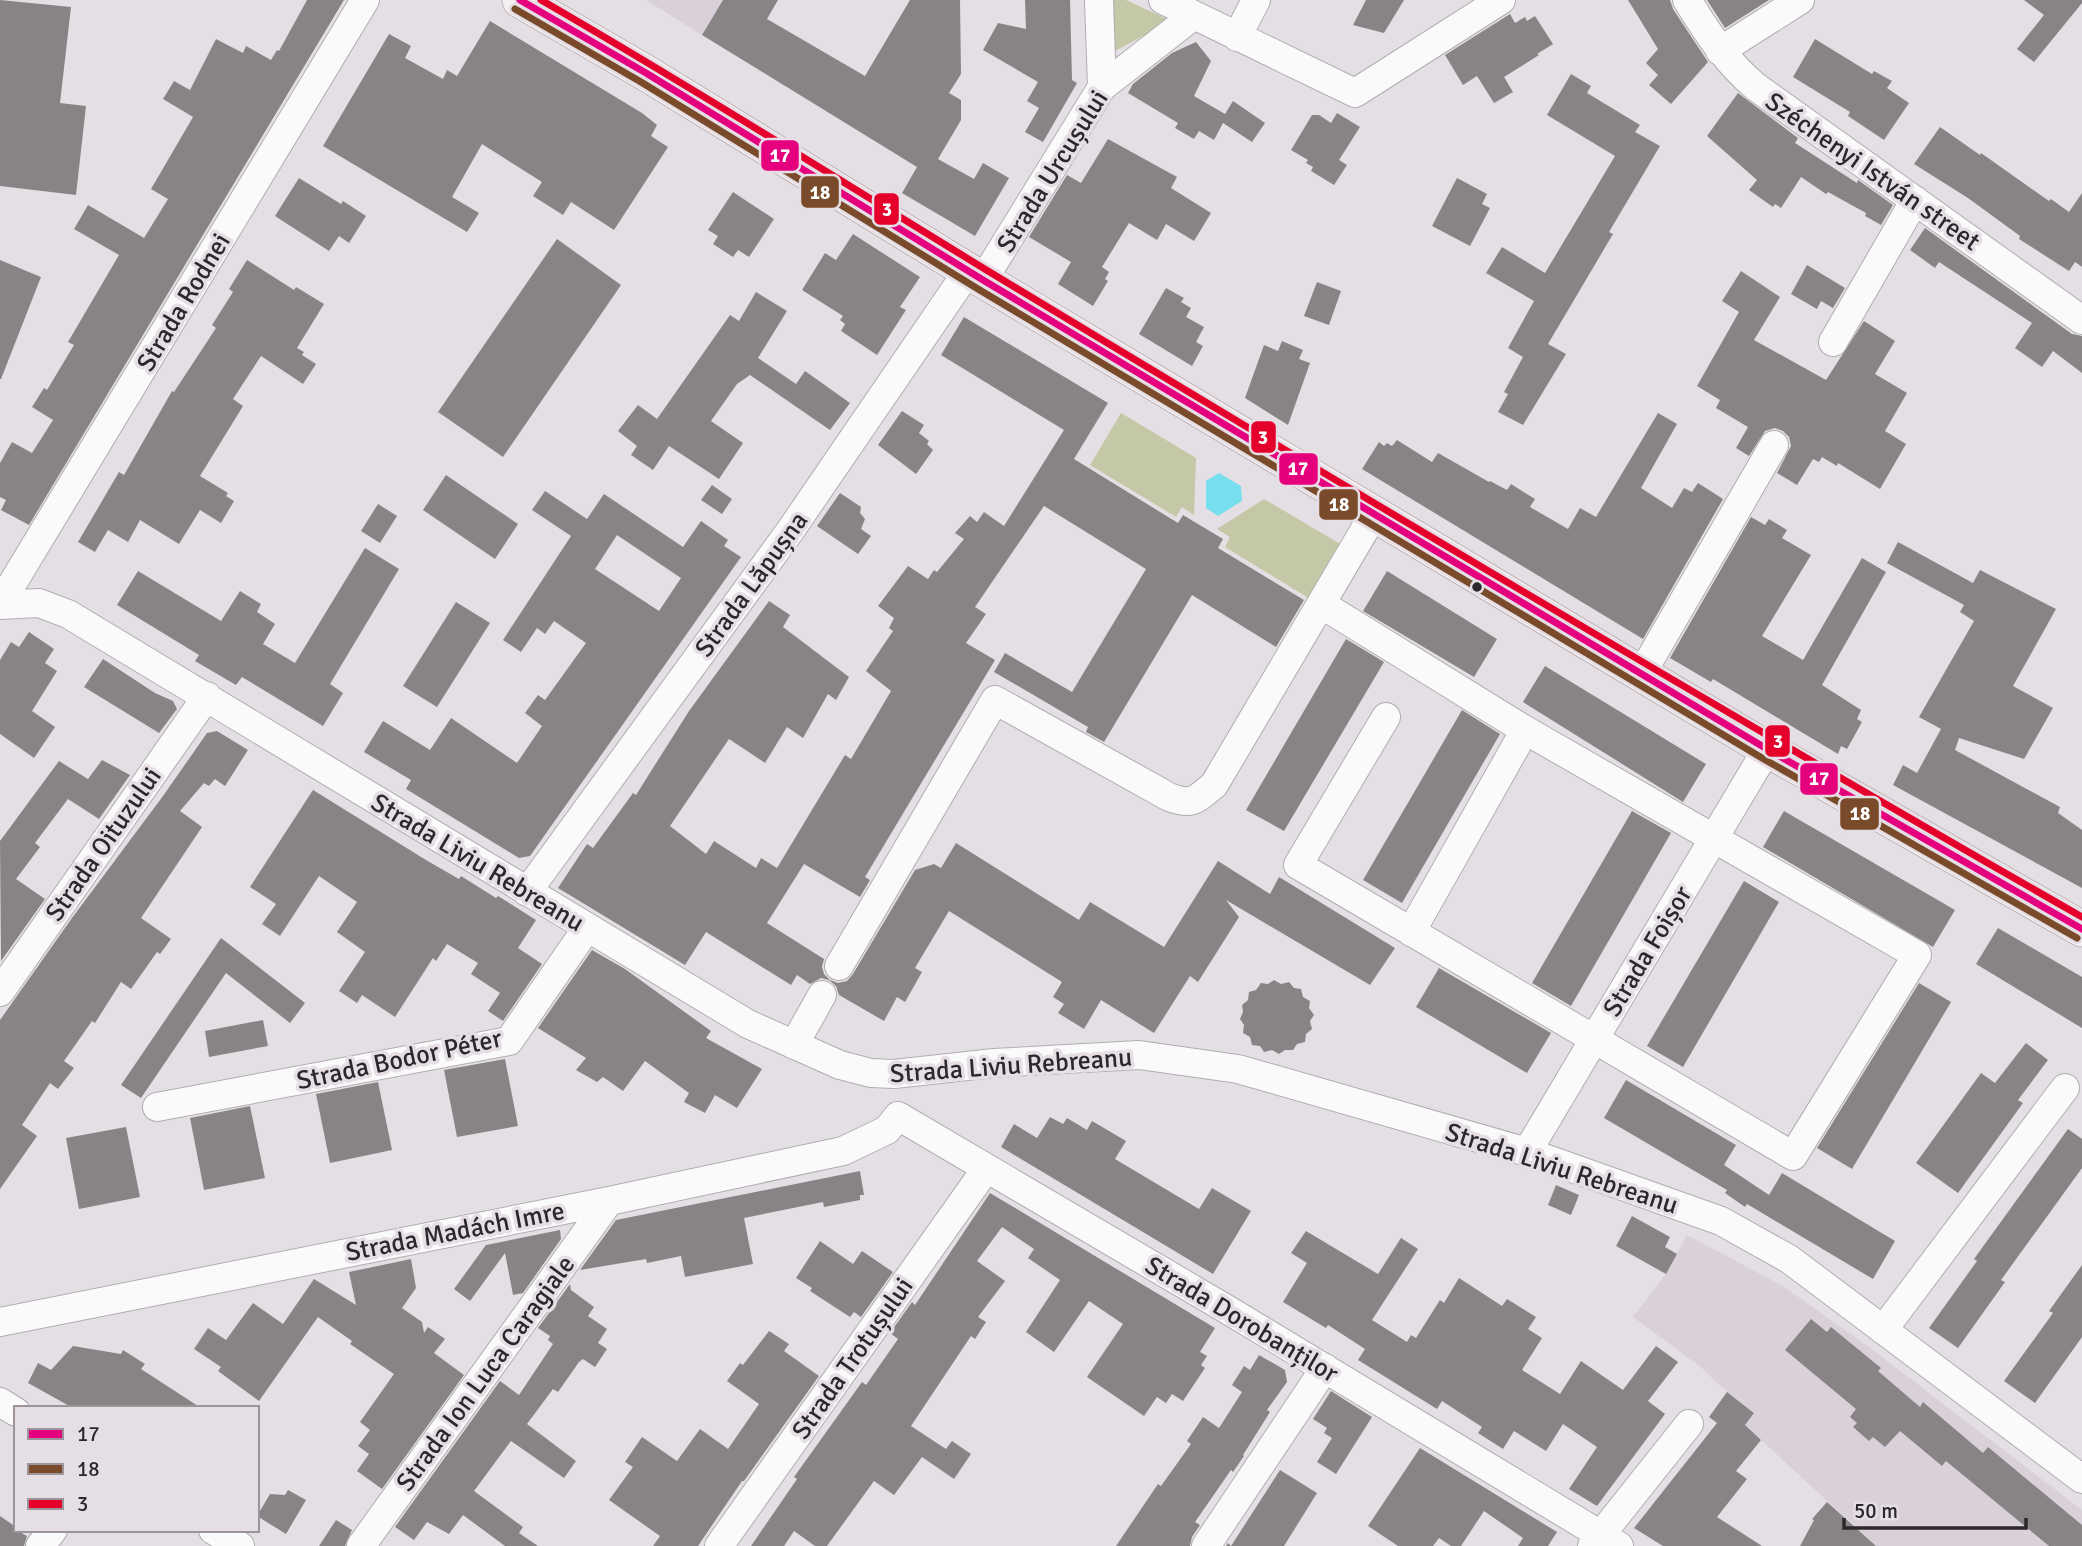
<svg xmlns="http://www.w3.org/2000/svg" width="2082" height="1546" font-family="Signika,sans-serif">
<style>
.built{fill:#dad0da}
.green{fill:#c4c8a6}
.water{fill:#76deec}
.building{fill:#888486;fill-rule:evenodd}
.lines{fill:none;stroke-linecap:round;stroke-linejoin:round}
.minor-casing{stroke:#b0adb1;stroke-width:30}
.major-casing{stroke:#bfb4b7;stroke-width:37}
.minor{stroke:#fbfafb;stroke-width:28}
.major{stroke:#f5eff1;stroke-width:35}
.bus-1-casing{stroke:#e5dee5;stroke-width:12}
.bus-2-casing{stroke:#e5dee5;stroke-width:12}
.bus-3-casing{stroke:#e5dee5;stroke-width:12}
.bus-1{stroke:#e5007d;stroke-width:7}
.bus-2{stroke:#7a4b2a;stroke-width:7}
.bus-3{stroke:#e4002b;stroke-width:7}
.bus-dot{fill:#2b282b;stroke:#e5dee5;stroke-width:2.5}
.labels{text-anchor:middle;stroke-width:7;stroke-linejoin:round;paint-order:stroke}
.street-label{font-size:26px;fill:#2b282b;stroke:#e5dee5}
.line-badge{stroke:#e5dee5;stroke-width:2.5}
.badge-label{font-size:19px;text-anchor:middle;font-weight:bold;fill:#fff}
</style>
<rect width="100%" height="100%" fill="#e4dfe4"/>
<path class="built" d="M646 0H723L702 35Z
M1687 1235 1783 1286 1869 1347 2082 1510V1546H1876L1745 1425 1754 1412 1719 1385 1702 1368 1633 1317 1666 1274Z"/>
<path class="green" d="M1110 0H1126L1171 21 1113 52Z
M1121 413 1196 458 1194 515 1182 507 1176 517 1090 465Z
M1264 499 1342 545 1310 599 1225 547 1230 537 1217 529Z"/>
<path class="water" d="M1219 473 1241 486 1242 501 1218 516 1206 508V481Z"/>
<path class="building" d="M0 0 71 7 60 103 86 106 76 195 0 186Z
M307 0H344L29 525 1 510 6 500 0 497V463L12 442 32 453 53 420 32 407 44 388 47 390 74 345 68 342 119 255 74 229 88 205 144 238 168 199 151 189 193 117 163 99 174 81 190 90 216 39 243 53 246 46 271 60 277 50 279 51Z
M723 0H778L767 19 865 76 910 0H960L961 74 949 93 961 100V120L938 159 974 179 983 163 1009 178 975 236 902 193 917 167 702 35Z
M1025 0H1070L1072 80 1077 83 1043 142 1025 132 1039 108 1027 101 1038 82 983 50 998 23 1026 29Z
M1366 0H1404L1384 33 1353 25Z
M1628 0H1670L1673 9 1708 62 1671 104 1649 85 1658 75 1646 63 1658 49Z
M1707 0H1769L1725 28Z
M2024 0H2082V3L2034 62 2017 49 2044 15Z
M1510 14 1515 23 1525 17 1527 21 1535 16 1553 44 1537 54 1539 55 1504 77 1513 92 1494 103 1477 76 1463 85 1445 55Z
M490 21 642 113 657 125 651 136 668 147 614 230 571 202 563 215 533 196 542 182 482 144 452 197 479 213 467 232 323 146 389 34 411 46 405 58 443 79 447 70 457 76Z
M1815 39 1872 74 1874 71 1892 81 1887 88 1909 103 1884 140 1848 116 1850 112 1793 77Z
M1196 42 1211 61 1194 96 1225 114 1233 101 1265 123 1252 142 1223 123 1214 140 1199 131 1194 139 1175 128 1178 123 1128 93 1133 84 1172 53Z
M1571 74 1591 86 1587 93 1640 125 1635 132 1660 146 1609 232 1613 234 1548 344 1566 354 1523 425 1498 412 1508 394 1504 392 1523 357 1508 348 1534 301 1486 273 1502 247 1545 273 1615 156 1547 115Z
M1738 93 1798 138 1795 143 1857 183 1858 180 1893 205 1881 225 1865 216 1866 213 1828 192 1826 194 1801 177 1781 208 1775 204 1773 207 1749 190 1757 180 1707 136Z
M1337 113 1360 127 1339 160 1347 165 1334 185 1311 171 1313 167 1306 163 1308 160 1291 150 1312 115H1319L1331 123Z
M1940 127 1980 155 1981 153 2049 201 2051 199 2069 212 2082 193V267L2075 262 2069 271 2019 239 2020 236 1968 198 1914 164Z
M1108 139 1177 177 1171 188 1211 213 1194 241 1166 224 1157 240 1129 223 1102 267 1109 272 1105 279 1108 281 1093 306 1058 284 1071 262 1029 237 1067 175 1081 183Z
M299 178 341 204 343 201 366 216 349 243 339 236 329 251 275 216Z
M1457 178 1487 194 1482 204 1490 208 1470 246 1432 226Z
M733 192 774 219 749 257 738 250 733 257 713 244 718 236 708 230Z
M1925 228 2072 334 2082 336V373L2053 351 2042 367 2015 348 2032 323 1939 262 1935 268 1910 250Z
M853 234 920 277 900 307 906 310 877 355 841 331 845 324 840 320 843 316 802 290 825 253 836 260Z
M557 239 621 285 503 457 438 412Z
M0 260 41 277 1 379H0Z
M247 260 294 290 296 287 324 304 297 348 304 352 302 355 316 364 303 384 261 356 233 399 243 406 200 476 228 493 226 496 234 501 221 523 200 510 179 544 140 520 128 542 108 530 95 552 78 542 119 472 124 475 172 391 174 392 216 328 212 325 233 292 229 289Z
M1807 265 1845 288 1833 308 1821 301 1817 309 1791 294Z
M1741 271 1780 297 1754 340 1826 380 1864 321 1895 341 1875 374 1907 393 1885 431 1906 444 1880 489 1838 463 1837 466 1822 457 1819 462 1813 459 1797 485 1777 473 1791 446 1789 437 1783 431 1775 428 1765 431 1749 456 1736 448 1748 427 1716 408 1720 400 1697 386 1739 312 1722 301Z
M1317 282 1341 291 1329 325 1304 316Z
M1166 288 1184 298 1181 302 1191 308 1186 317 1204 327 1196 342 1203 346 1192 366 1139 334Z
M756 292 787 311 758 358 796 384 805 371 850 403 830 430 750 375 737 384 711 421 743 443 719 479 669 446 653 470 631 455 637 446 618 431 638 405 657 419 730 315 739 321Z
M964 317 1108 403 1074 459 1178 523 1183 515 1223 539 1218 548 1304 600 1276 647 1192 595 1104 742 1086 732 1088 727 994 672 1005 653 1072 692 1146 569 1044 506 975 607 986 614 966 643 995 660 865 877 870 880 860 897 804 864 767 923 824 959 822 967 824 974 830 980 838 983 847 981 853 974 915 870 934 864 941 868 956 843 1079 920 1090 902 1164 947 1218 861 1270 894 1279 877 1395 948 1370 985 1226 900 1239 917 1198 982 1190 976 1154 1033 1101 1000 1084 1029 1058 1013 1064 1004 1053 997 1062 982 949 911 915 968 922 972 905 1002 897 997 884 1021 839 995 836 986 829 980 821 978 810 984 797 975 791 985 706 932 685 965 558 888 587 844 593 848 633 793 636 795 689 711 769 601 790 615 783 627 849 677 836 700 828 694 803 738 787 727 765 763 729 739 670 826 706 854 714 841 756 868 761 858 777 868 845 755 851 759 891 691 866 671 893 631 889 628 894 618 878 606 908 566 928 579 934 570 937 572 964 539 955 533 970 516 977 522 984 512 1004 526 1064 430 941 355Z
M1282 341 1303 350 1299 359 1310 363 1288 425 1245 398 1264 345 1278 351Z
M902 411 924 425 919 433 929 441 927 444 933 450 916 474 878 445Z
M1658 413 1677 424 1641 488 1672 508 1684 488 1692 492 1698 483 1723 499 1643 639 1362 469 1379 442 1384 446 1387 443 1392 446 1397 440 1432 462 1438 453 1489 482 1490 481 1507 490 1511 484 1535 499 1530 507 1568 529 1580 508 1596 517Z
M446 475 518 524 495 559 423 510Z
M712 485 732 499 722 514 701 500Z
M545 491 587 519 604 494 683 547 701 521 728 540 724 546 741 557 530 856 519 858 406 789 411 780 364 752 383 721 430 750 451 718 517 763 542 726 525 713 538 695 545 700 586 643 554 621 545 634 537 628 521 652 503 640 571 536 532 510ZM617 535 681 578 659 611 595 569Z
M840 493 861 507 860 513 865 519 861 529 871 536 858 554 817 526Z
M378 504 397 516 380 543 361 531Z
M1751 517 1765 525 1769 519 1787 530 1782 538 1811 555 1762 636 1803 660 1862 558 1886 572 1822 685 1861 710 1857 719 1862 722 1847 749 1841 746 1838 754 1713 679 1711 682 1670 658Z
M1898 542 1973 583 1980 570 2056 609 2013 686 2053 708 2024 759 1959 738 1955 750 2060 807 2058 813 2082 830V888L1893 785 1903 765 1917 773 1941 729 1919 717 1974 621 1960 612 1964 605 1887 563Z
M365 548 399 569 330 684 343 693 323 726 242 677 236 685 195 661 199 655 117 605 138 571 221 621 240 591 261 604 257 612 275 624 263 644 295 663Z
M1387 571 1497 639 1474 677 1363 611Z
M456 602 490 623 437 707 403 686Z
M29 632 54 649 45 663 57 671 32 711 55 727 34 758 0 734V660L11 642 19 647Z
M1346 639 1384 662 1284 831 1246 810Z
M103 659 155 693 173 701 177 709 159 733 84 687Z
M1545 666 1706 764 1683 802 1523 702Z
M1462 710 1500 734 1402 903 1363 880Z
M217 731 248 750 225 786 215 779 209 786 204 783 180 811 202 827 141 918 171 939 160 954 157 952 131 989 121 982 95 1023 92 1021 64 1061 74 1068 58 1089 50 1083 22 1125 37 1136 0 1189V1020L72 918 163 796 207 733Z
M102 760 130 775 99 819 68 799 35 843 40 847 16 879 45 899 1 961 0 841 59 761 88 779Z
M313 790 426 860 459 879 461 876 496 898 498 896 536 920 518 948 542 964 503 1021 488 1011 500 993 471 974 478 963 447 944 436 961 433 958 395 1017 362 995 357 1003 339 991 365 952 337 932 357 902 319 876 280 936 262 924 276 904 250 887Z
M1632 811 1671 833 1571 1006 1532 983Z
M1784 811 1955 910 1933 947 1763 847Z
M1744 881 1779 902 1683 1067 1647 1046Z
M1998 928 2082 977V1028L1976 964Z
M221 938 305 1003 290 1023 226 973 141 1098 121 1085Z
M592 950 625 969 711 1031 706 1038 762 1069 737 1108 715 1095 705 1113 684 1102 689 1093 645 1061 623 1091 603 1077 597 1082 576 1070 586 1058 538 1028Z
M1439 968 1551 1033 1527 1073 1416 1007Z
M1274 980 1281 984 1289 982 1294 988 1301 989 1303 997 1310 1001 1309 1008 1314 1015 1310 1021 1312 1029 1306 1034 1305 1042 1297 1044 1293 1050H1285L1279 1054 1272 1050 1264 1052 1260 1046 1252 1045 1250 1037 1243 1033 1244 1025 1240 1019 1243 1012 1242 1005 1248 1000 1249 992 1256 990 1261 983 1268 984Z
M1919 983 1951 1002 1852 1169 1817 1148Z
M263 1020 268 1046 209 1057 205 1031Z
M2026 1043 2048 1060 2018 1100 2023 1103 1958 1193 1916 1163 1981 1073 1995 1083Z
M505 1059 518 1126 457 1137 444 1070Z
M1626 1080 1736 1145 1724 1165 1769 1195 1782 1173 1895 1241 1873 1279 1747 1204 1745 1207 1725 1193 1727 1190 1604 1118Z
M378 1082 392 1150 330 1163 316 1094Z
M250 1106 265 1178 204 1190 190 1118Z
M1050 1117 1063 1124 1067 1118 1087 1130 1092 1121 1126 1141 1115 1159 1199 1209 1212 1188 1251 1211 1213 1274 1001 1147 1014 1124 1037 1138Z
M126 1127 140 1197 79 1209 66 1138Z
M2068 1129 2082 1139V1168L2001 1280 2005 1282 1958 1348 1929 1328 1977 1261 1974 1259Z
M860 1171 864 1195H860V1200L824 1207 823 1202 744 1218 753 1264 685 1277 681 1256 647 1263 646 1259 580 1270 616 1220Z
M1556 1185 1579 1195 1571 1215 1548 1205Z
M990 1193 1215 1328 1200 1352 1207 1356 1201 1365 1205 1368 1183 1401 1172 1394 1166 1403 1157 1397 1144 1416 1087 1377 1123 1324 1089 1301 1054 1352 1026 1332 1060 1280 1028 1258 1034 1249 1002 1227 977 1261 1005 1281 978 1317 986 1322 975 1339 971 1336 911 1426 946 1449 952 1441 971 1454 954 1479 922 1457 894 1495 874 1481 827 1546H815L794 1531 784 1546H751L797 1479 794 1477 862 1382 866 1385 898 1339 890 1333 912 1302 915 1305Z
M1632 1216 1670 1237 1665 1247 1677 1254 1666 1274 1616 1246Z
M560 1230 561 1239 523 1293 513 1295 505 1253 470 1301 454 1289 486 1245Z
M1306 1231 1378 1274 1401 1238 1418 1249 1372 1320 1407 1342 1411 1335 1416 1338 1440 1300 1444 1303 1459 1278 1502 1306 1507 1299 1536 1317 1528 1329 1542 1338 1522 1370 1560 1394 1581 1361 1623 1390 1656 1346 1678 1362 1648 1401 1665 1414 1597 1506 1569 1489 1597 1447 1563 1424 1546 1451 1514 1431 1503 1449 1478 1433 1482 1427 1442 1401 1437 1409 1358 1360 1365 1349 1328 1325 1326 1328 1283 1302 1307 1263 1291 1253Z
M820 1241 853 1264 862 1251 893 1272 861 1317 854 1312 850 1317 810 1291 812 1288 796 1278Z
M411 1259 416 1288 402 1308 422 1322 424 1333 428 1327 445 1339 434 1353 464 1375 382 1489 357 1471 369 1454 358 1446 370 1430 360 1422 394 1374 350 1344 352 1341 318 1317 259 1401 218 1371 221 1367 194 1349 208 1328 226 1340 253 1303 283 1324 314 1279 356 1305 349 1272Z
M2082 1265V1337L2035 1403 2004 1381 2053 1313 2049 1311Z
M570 1284 571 1290 594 1307 588 1316 607 1329 598 1343 607 1349 595 1367 583 1359 579 1362 558 1392 553 1389 527 1424 576 1461 564 1478 511 1441 474 1491 523 1527 519 1533 538 1546H505L463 1515 449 1534 427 1522 414 1540 395 1527 500 1381 519 1395 553 1344 548 1340 550 1336 538 1328Z
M1811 1319 1827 1332 1831 1327 1881 1368 1878 1371 1920 1407 1923 1402 1983 1453 1988 1447 2082 1525V1546H2049L1946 1461 1942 1466 1900 1431 1885 1447 1873 1437 1869 1441 1853 1427 1857 1423 1850 1417 1856 1409 1785 1350Z
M769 1331 789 1344 784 1351 819 1376 744 1481H742L698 1546H653L660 1536 609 1500 633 1467 625 1462 642 1437 677 1461 700 1429 728 1449 759 1404 727 1381 740 1363 743 1365Z
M73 1346 121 1354 123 1350 145 1364 141 1369 201 1408H73L28 1383 38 1363 51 1370Z
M1259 1355 1285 1370 1287 1382 1267 1410 1270 1412 1243 1455 1244 1456 1233 1472 1231 1470 1195 1522 1200 1525 1192 1537 1190 1546H1116L1158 1484 1161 1486 1191 1444 1187 1441 1203 1417 1219 1428 1242 1392 1232 1385 1244 1366 1250 1370Z
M1331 1391 1372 1417 1336 1474 1317 1462 1332 1438 1324 1433 1327 1428 1313 1419Z
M1727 1392 1754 1413 1745 1425 1761 1440 1736 1471 1747 1479 1717 1517 1762 1546H1663L1634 1528 1717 1423 1709 1417Z
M1420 1448 1557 1532 1548 1546H1518L1523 1538 1484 1511 1461 1546H1451L1439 1538 1433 1546H1398L1368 1526Z
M1280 1470 1317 1493 1284 1546H1226L1228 1543 1231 1546Z
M288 1490 306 1500 286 1534 257 1516 270 1494 285 1495Z
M1827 1502 1876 1546H1800L1814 1520 1812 1519Z
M0 1516 16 1527V1530L27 1536 24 1546H0Z
M336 1520 352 1530 345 1546H319Z"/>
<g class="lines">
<defs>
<path id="minor" d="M1099 0 1102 87
M1163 0 1355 93 1501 0
M1687 0C1707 32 1726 62 1756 87L2082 320
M1237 37 1256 0
M1720 51 1800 0
M983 280 1102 87 1193 16
M1833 342 1915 200
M0 604 365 0
M1321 604 1525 730 1917 955 1793 1156 1298 865 1386 717
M0 605 39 603 68 614 748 1024 840 1065 871 1073 894 1074 994 1063 1139 1055 1238 1069 1527 1152 1721 1221 1789 1259 2082 1479
M1642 673 1774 445
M527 892 790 531 968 271
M1411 932 1525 730
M839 966 995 700 1169 797C1193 806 1195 800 1214 785L1374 514
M0 992 207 696
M794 1045 822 995
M157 1107 509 1041 587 928
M898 1116 1228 1310 1619 1546
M1527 1152 1767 749
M0 1322 609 1201 843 1151 887 1130 898 1116
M1883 1330 2065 1088
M0 1402 16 1412
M213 1530 240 1546
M40 1546 53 1530
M361 1546 609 1201
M719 1546 986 1169
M1206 1546 1325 1368
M1592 1546 1689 1424"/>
<path id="major" d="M520 0 646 73 983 280 1767 749 2082 929"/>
</defs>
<use href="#minor" class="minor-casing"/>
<use href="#major" class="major-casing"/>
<use href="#minor" class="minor"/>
<use href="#major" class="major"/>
<defs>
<path id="bus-1" d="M520 0 646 73 983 280 1767 749 2082 929"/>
<path id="bus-2" d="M515 9 641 82 978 289 1762 758 2077 938"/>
<path id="bus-3" d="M541 0C692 87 839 180 988 271 1350 490 1714 707 2082 917"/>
</defs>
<use href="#bus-1" class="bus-1-casing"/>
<use href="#bus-2" class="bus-2-casing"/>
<use href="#bus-3" class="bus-3-casing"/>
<use href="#bus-1" class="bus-1"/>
<use href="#bus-2" class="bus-2"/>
<use href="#bus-3" class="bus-3"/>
</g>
<circle class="bus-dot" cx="1477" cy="587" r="6"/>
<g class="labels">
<g class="street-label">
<text transform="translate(1052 171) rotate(-58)" y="9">Strada Urcușului</text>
<text transform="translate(1873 171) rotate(35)" y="9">Széchenyi István street</text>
<text transform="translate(183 302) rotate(-59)" y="9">Strada Rodnei</text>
<text transform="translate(751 584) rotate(-54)" y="9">Strada Lăpușna</text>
<text transform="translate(103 844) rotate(-55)" y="9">Strada Oituzului</text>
<text transform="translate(478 862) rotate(31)" y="9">Strada Liviu Rebreanu</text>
<text transform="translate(1647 951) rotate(-59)" y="9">Strada Foișor</text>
<text transform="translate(399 1059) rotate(-12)" y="9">Strada Bodor Péter</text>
<text transform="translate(1011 1065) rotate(-4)" y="9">Strada Liviu Rebreanu</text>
<text transform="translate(1562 1168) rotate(18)" y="9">Strada Liviu Rebreanu</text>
<text transform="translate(455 1231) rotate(-11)" y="9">Strada Madách Imre</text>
<text transform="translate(1242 1319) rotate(31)" y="9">Strada Dorobanților</text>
<text transform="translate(852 1358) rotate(-55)" y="9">Strada Trotușului</text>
<text transform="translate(485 1373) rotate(-54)" y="9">Strada Ion Luca Caragiale</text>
</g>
</g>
<g class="line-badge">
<rect x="760" y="139" width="40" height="33" rx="7" fill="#e5007d"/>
<rect x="800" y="175" width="40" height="34" rx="7" fill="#7a4b2a"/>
<rect x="873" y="192" width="27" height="34" rx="7" fill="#e4002b"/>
<rect x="1250" y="420" width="27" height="34" rx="7" fill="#e4002b"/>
<rect x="1278" y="452" width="41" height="34" rx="7" fill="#e5007d"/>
<rect x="1318" y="488" width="41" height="33" rx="7" fill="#7a4b2a"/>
<rect x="1764" y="724" width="27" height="34" rx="7" fill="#e4002b"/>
<rect x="1799" y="762" width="40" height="34" rx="7" fill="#e5007d"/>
<rect x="1839" y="797" width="41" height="34" rx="7" fill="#7a4b2a"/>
</g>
<g class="badge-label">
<text x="780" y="162">17</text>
<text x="820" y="199">18</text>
<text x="887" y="216">3</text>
<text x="1263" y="444">3</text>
<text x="1298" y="475">17</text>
<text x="1339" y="511">18</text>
<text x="1778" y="748">3</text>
<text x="1819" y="785">17</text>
<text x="1860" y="820">18</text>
</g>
<rect x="14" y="1406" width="245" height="126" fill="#e5dee5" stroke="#9b959b" stroke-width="2"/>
<rect x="28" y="1429" width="35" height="10" fill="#e5007d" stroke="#9b959b" stroke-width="2"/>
<text x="77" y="1441" font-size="21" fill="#2b282b">17</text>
<rect x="28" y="1464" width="35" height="10" fill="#7a4b2a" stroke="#9b959b" stroke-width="2"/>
<text x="77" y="1476" font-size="21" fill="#2b282b">18</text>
<rect x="28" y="1499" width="35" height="10" fill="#e4002b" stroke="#9b959b" stroke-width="2"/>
<text x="77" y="1511" font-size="21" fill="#2b282b">3</text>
<path d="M1844 1518v10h182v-10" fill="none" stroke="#2b282b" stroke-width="3.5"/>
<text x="1854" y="1518" font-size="21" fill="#2b282b" stroke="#e5dee5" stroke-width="5" paint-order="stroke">50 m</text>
</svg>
